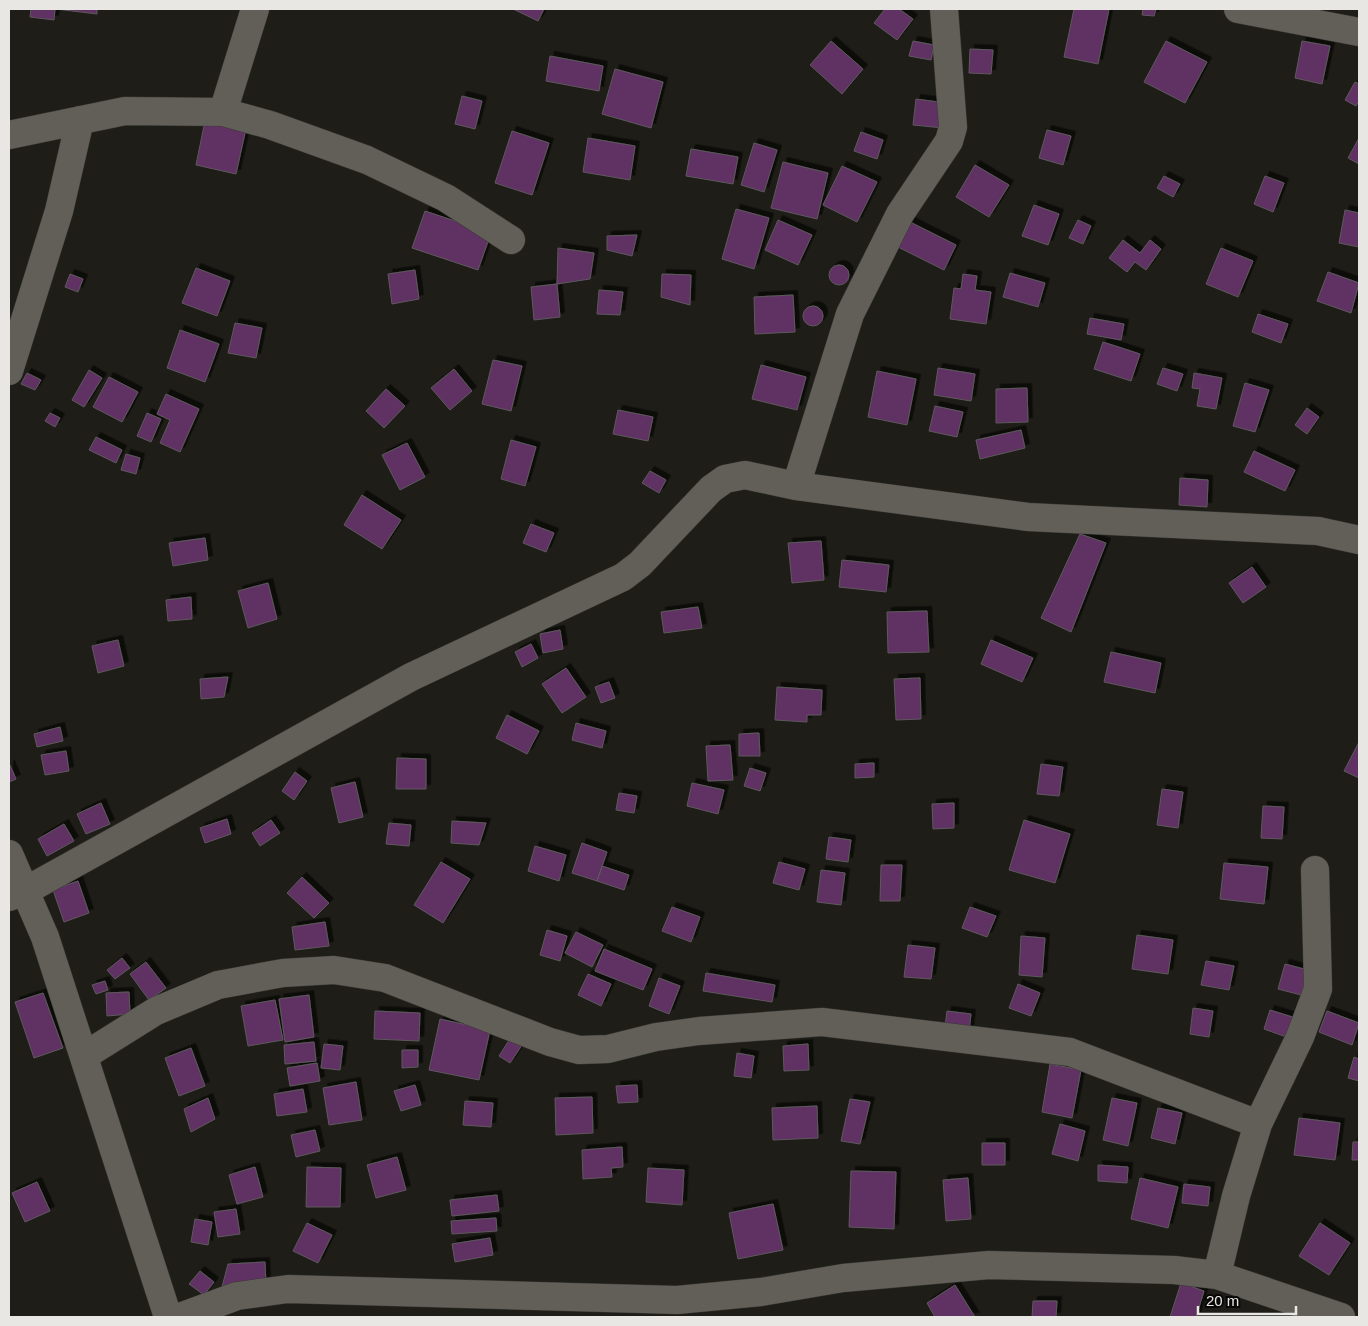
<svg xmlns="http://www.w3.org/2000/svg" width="1368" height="1326" font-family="Arial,sans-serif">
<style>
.building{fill:#603163;stroke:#5e595e;filter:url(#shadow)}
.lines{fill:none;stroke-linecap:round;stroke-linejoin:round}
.minor-casing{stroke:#393835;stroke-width:29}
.minor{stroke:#615f58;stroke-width:28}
</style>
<defs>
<filter id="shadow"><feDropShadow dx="4.5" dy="-4.5" stdDeviation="0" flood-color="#0009"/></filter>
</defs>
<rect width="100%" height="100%" fill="#1e1d17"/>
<path class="building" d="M31 9H55L54 20 30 17Z
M56 9H97V14Z
M513 9H544L538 21Z
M885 9H899L913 19 897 40 874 23Z
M1074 9H1109L1098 64 1064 57Z
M1143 9H1156L1154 16 1142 15Z
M831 41 863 69 842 94 810 65Z
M913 41 934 45 931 60 909 56Z
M1166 41 1207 62 1185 103 1144 82Z
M1302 41 1330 46 1322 84 1295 78Z
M970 49 993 50 991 74 969 73Z
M550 56 603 66 599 91 546 81Z
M615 69 663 82 651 128 602 114Z
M1355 82 1359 84V101L1356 106 1345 100Z
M462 96 482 101 475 129 455 124Z
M916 99 946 103 943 128 913 125Z
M206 116 247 124 236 174 196 165Z
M1047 130 1071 136 1063 165 1039 158Z
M512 131 549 143 532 195 495 183Z
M861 132 883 140 877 159 854 151Z
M588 138 635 146 630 180 583 172Z
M1359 138V164L1348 158Z
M754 143 777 150 764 192 741 185Z
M691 149 738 157 733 184 686 176Z
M783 162 828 173 817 219 771 208Z
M975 165 1009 185 989 217 956 197Z
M842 166 877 182 857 222 823 205Z
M1164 176 1180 184 1173 197 1157 188Z
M1265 176 1284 183 1273 212 1254 204Z
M1034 205 1059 214 1048 245 1022 236Z
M736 209 769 218 754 269 722 259Z
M1345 210 1359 213V247L1339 243Z
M425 211 491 233 478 270 412 248Z
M778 220 812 235 798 265 765 250Z
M1078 220 1091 226 1083 244 1069 238Z
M910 222 956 245 944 270 898 247Z
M637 235 632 256 607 250V236Z
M1123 240 1140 253 1150 240 1161 249 1146 270 1135 262 1127 272 1109 258Z
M558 248 594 253 590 279 557 284Z
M1221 248 1253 261 1238 297 1206 284Z
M829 275a10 10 0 1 1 20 0a10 10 0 1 1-20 0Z
M196 268 230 281 217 316 182 303Z
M415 270 419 299 392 304 388 274Z
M1328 272 1359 283 1351 313 1317 301Z
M1010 273 1045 283 1038 307 1003 297Z
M70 274 83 279 78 292 65 287Z
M662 274 691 275 690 305 661 297Z
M963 274 977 276 975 290 991 292 986 324 950 319 954 288 961 289Z
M557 284 560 317 534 320 531 287Z
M599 290 623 292 620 315 597 314Z
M793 295 795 332 755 334 754 297Z
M803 316a10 10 0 1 1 20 0a10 10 0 1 1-20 0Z
M1258 314 1288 324 1281 343 1252 332Z
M1090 318 1124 324 1121 340 1087 334Z
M235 323 262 328 256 358 228 353Z
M180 330 219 344 205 382 167 368Z
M1103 342 1140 354 1131 381 1094 369Z
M493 360 522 366 511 411 482 404Z
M761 365 806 377 797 410 752 399Z
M938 368 975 374 971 401 934 395Z
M1163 368 1183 374 1177 391 1157 384Z
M454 369 472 391 450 410 431 388Z
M89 370 102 378 84 407 72 400Z
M877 371 916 379 907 425 868 417Z
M27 373 41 380 35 390 21 384Z
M1194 373 1222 378 1216 409 1197 406 1200 389 1192 388Z
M109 377 138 392 122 422 93 407Z
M1245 383 1269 390 1255 432 1233 426Z
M1027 388 1028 422 996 423V389Z
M386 389 405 406 384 428 366 411Z
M166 394 199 409 180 452 160 443 170 420 157 414Z
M935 406 963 412 957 437 929 431Z
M1307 408 1319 417 1307 434 1295 425Z
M618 410 653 417 648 441 613 434Z
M50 413 60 418 55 427 45 421Z
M147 413 161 419 151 442 137 436Z
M1021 430 1025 448 980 459 976 440Z
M96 437 122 450 116 463 89 450Z
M511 440 536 447 525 486 501 479Z
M407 443 425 477 400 490 382 455Z
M1254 451 1295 470 1285 491 1244 472Z
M126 454 140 458 136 474 121 470Z
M650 471 666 480 659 493 642 483Z
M1180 478 1208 480 1207 507 1179 505Z
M362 495 401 520 382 549 344 525Z
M531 524 554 533 546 552 523 543Z
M1080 534 1106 543 1071 632 1041 618Z
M205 538 208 560 173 566 169 543Z
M821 541 824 580 792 583 788 543Z
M842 560 889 565 886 592 839 587Z
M1252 567 1266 587 1243 603 1229 583Z
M268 583 277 619 248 628 238 591Z
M191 597 192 619 168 621 166 600Z
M698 607 702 628 664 633 661 612Z
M927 611 929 652 888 653 887 612Z
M560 630 563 649 543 653 540 634Z
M118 640 124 666 98 673 92 646Z
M991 640 1033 658 1022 682 981 664Z
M531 644 538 658 522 667 515 652Z
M1111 652 1161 663 1155 693 1104 682Z
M566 668 586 697 562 713 542 684Z
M228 677 224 697 201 699 200 679Z
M920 678 921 719 896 720 894 679Z
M609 682 615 698 601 703 595 687Z
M777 687 822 690 821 715H807V722L775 720Z
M507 715 539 731 527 754 496 738Z
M576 723 606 731 602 748 572 740Z
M60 727 63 741 37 747 34 734Z
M759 733 760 756H739V734Z
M1359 742V778L1344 771Z
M730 745 733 780 708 781 706 746Z
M66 751 69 771 45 775 41 755Z
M397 758 426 759V789H396Z
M874 763V777L855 778V764Z
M1041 764 1063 767 1059 796 1037 794Z
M10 765 16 779 9 782V765Z
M750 768 766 773 760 791 744 786Z
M295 772 307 781 294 800 282 791Z
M355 782 363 817 339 823 331 788Z
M692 783 724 790 718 814 687 806Z
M1162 789 1183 792 1178 828 1157 825Z
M619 793 637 796 634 813 616 810Z
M101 803 110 824 86 834 77 814Z
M954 803V828L933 829 932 804Z
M1263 806 1284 807 1282 839 1261 838Z
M227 819 231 834 205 843 200 828Z
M271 820 280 833 260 846 252 833Z
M1024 820 1070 834 1055 883 1009 870Z
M452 821 486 823 479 845 451 843Z
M389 823 411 825 409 846 386 844Z
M64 824 74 841 47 856 38 839Z
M829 837 851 840 848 862 826 859Z
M582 843 607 852 597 881 572 873Z
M535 846 566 855 559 881 528 871Z
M441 862 470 879 443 923 414 905Z
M779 862 805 869 799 890 773 883Z
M1224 863 1268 867 1264 904 1220 899Z
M881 865H902L900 901H880Z
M602 866 629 875 624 890 597 881Z
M821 870 845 873 841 905 817 902Z
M302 877 329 903 314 918 287 893Z
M78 881 89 913 64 922 53 890Z
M672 907 700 917 691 942 662 931Z
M970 907 996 916 987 937 962 928Z
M325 922 329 946 295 950 292 927Z
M547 930 567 936 560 961 540 955Z
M576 932 603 945 592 967 565 953Z
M1137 935 1173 940 1168 974 1132 969Z
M1021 936 1045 938 1042 977 1019 975Z
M908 945 935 948 931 979 904 977Z
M604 949 652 969 643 990 595 971Z
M122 958 130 968 115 979 107 970Z
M1206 961 1234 966 1229 990 1201 985Z
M146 962 166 988 149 1000 130 974Z
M1285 964 1308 970 1301 995 1278 989Z
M706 973 775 985 772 1002 703 991Z
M588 974 611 984 601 1006 578 995Z
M659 978 680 986 669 1014 649 1006Z
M105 981 108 990 96 994 92 985Z
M1018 984 1040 993 1031 1016 1009 1008Z
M129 992 130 1014 107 1016 106 993Z
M43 993 63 1048 34 1058 15 1002Z
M309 995 314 1037 285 1042 279 999Z
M275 1000 283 1040 248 1046 241 1006Z
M1193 1008 1213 1011 1209 1037 1190 1034Z
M1270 1010 1299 1019 1292 1039 1264 1029Z
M375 1011 420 1013 419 1041 374 1039Z
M947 1011 971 1014 969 1031 945 1027Z
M1327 1011 1359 1023 1352 1045 1319 1032Z
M440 1019 490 1030 479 1080 429 1070Z
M513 1034 524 1042 510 1063 499 1056Z
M314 1042 316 1061 285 1064 284 1045Z
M324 1044 343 1046 340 1070 321 1068Z
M808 1044 809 1070 784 1071 783 1046Z
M191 1048 205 1086 179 1096 165 1058Z
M402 1050H418V1067L402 1068Z
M737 1053 754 1056 751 1078 734 1076Z
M1354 1057 1359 1059V1081L1348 1078Z
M317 1063 320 1081 290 1086 287 1068Z
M1050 1064 1081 1070 1072 1118 1042 1112Z
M356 1082 362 1120 329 1125 323 1088Z
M415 1085 421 1105 401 1111 394 1091Z
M637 1085 638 1102 618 1103 616 1086Z
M303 1089 307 1112 277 1116 274 1094Z
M592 1097 593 1133 556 1135 555 1098Z
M208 1098 215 1119 191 1132 184 1109Z
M1112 1098 1137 1103 1128 1146 1103 1140Z
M850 1099 870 1102 860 1144 841 1141Z
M465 1101 493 1103 491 1127 463 1125Z
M817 1106 818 1138 773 1140 772 1108Z
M1158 1108 1182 1113 1175 1144 1151 1138Z
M1299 1118 1340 1123 1335 1160 1294 1155Z
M1060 1124 1085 1131 1078 1161 1052 1154Z
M315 1130 320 1151 296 1157 291 1135Z
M1353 1142H1359V1160H1352Z
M982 1143H1005V1165H982Z
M622 1147 623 1167 611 1168 612 1177 583 1179 582 1150Z
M397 1157 406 1190 376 1198 367 1165Z
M1098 1165 1128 1167 1127 1183 1098 1181Z
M255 1167 263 1197 237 1204 229 1175Z
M307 1167 341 1168 340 1207H306Z
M648 1168 684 1170 682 1205 646 1202Z
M851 1171 896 1172 894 1229 849 1227Z
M968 1178 971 1219 946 1221 943 1180Z
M1140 1178 1178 1187 1168 1228 1131 1219Z
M37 1182 50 1211 25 1222 12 1193Z
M1184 1184 1210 1187 1208 1206 1182 1203Z
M497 1195 499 1211 452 1216 450 1200Z
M773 1204 783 1250 738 1259 729 1213Z
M236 1209 240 1234 218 1237 214 1212Z
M496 1218 497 1231 452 1234 451 1221Z
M195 1219 212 1222 208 1245 191 1242Z
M307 1223 332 1235 318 1263 293 1251Z
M1320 1223 1350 1243 1329 1275 1299 1256Z
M490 1238 493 1255 455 1262 452 1244Z
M265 1262 266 1285 222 1287 228 1264Z
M200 1271 214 1282 204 1295 189 1284Z
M1181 1283 1204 1291 1196 1317H1170Z
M955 1285 975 1317H935L927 1303Z
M1033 1301H1057L1056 1317H1032Z"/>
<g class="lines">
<defs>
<path id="minor" d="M1238 9 1359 32
M223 112 255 9
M9 135 125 111 223 112 270 125 367 160 446 198 511 240
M9 371 59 211 80 120
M796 486 850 314 900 214 949 141 953 127 944 9
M9 854 45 937 168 1317
M9 897 27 890 411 677 623 577 640 564 711 489 725 479 745 475 796 486 1028 517 1318 531 1359 540
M84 1056 156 1011 218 985 283 973 334 970 385 978 550 1042 579 1050 608 1049 656 1037 699 1031 822 1022 1070 1052 1258 1124
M1217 1275 1236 1196 1258 1124 1300 1037 1318 989 1315 870
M180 1317 237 1296 288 1289 677 1300 761 1292 843 1278 989 1265 1174 1270 1217 1275 1341 1317"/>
</defs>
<use href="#minor" class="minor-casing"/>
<use href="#minor" class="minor"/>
</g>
<rect width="1368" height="1326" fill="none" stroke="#e8e7e3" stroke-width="20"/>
<path d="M1198 1306v8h98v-8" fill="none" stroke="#e8e7e3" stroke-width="2.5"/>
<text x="1206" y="1306" font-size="15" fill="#e8e7e3" stroke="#080705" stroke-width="4" paint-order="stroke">20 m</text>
</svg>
